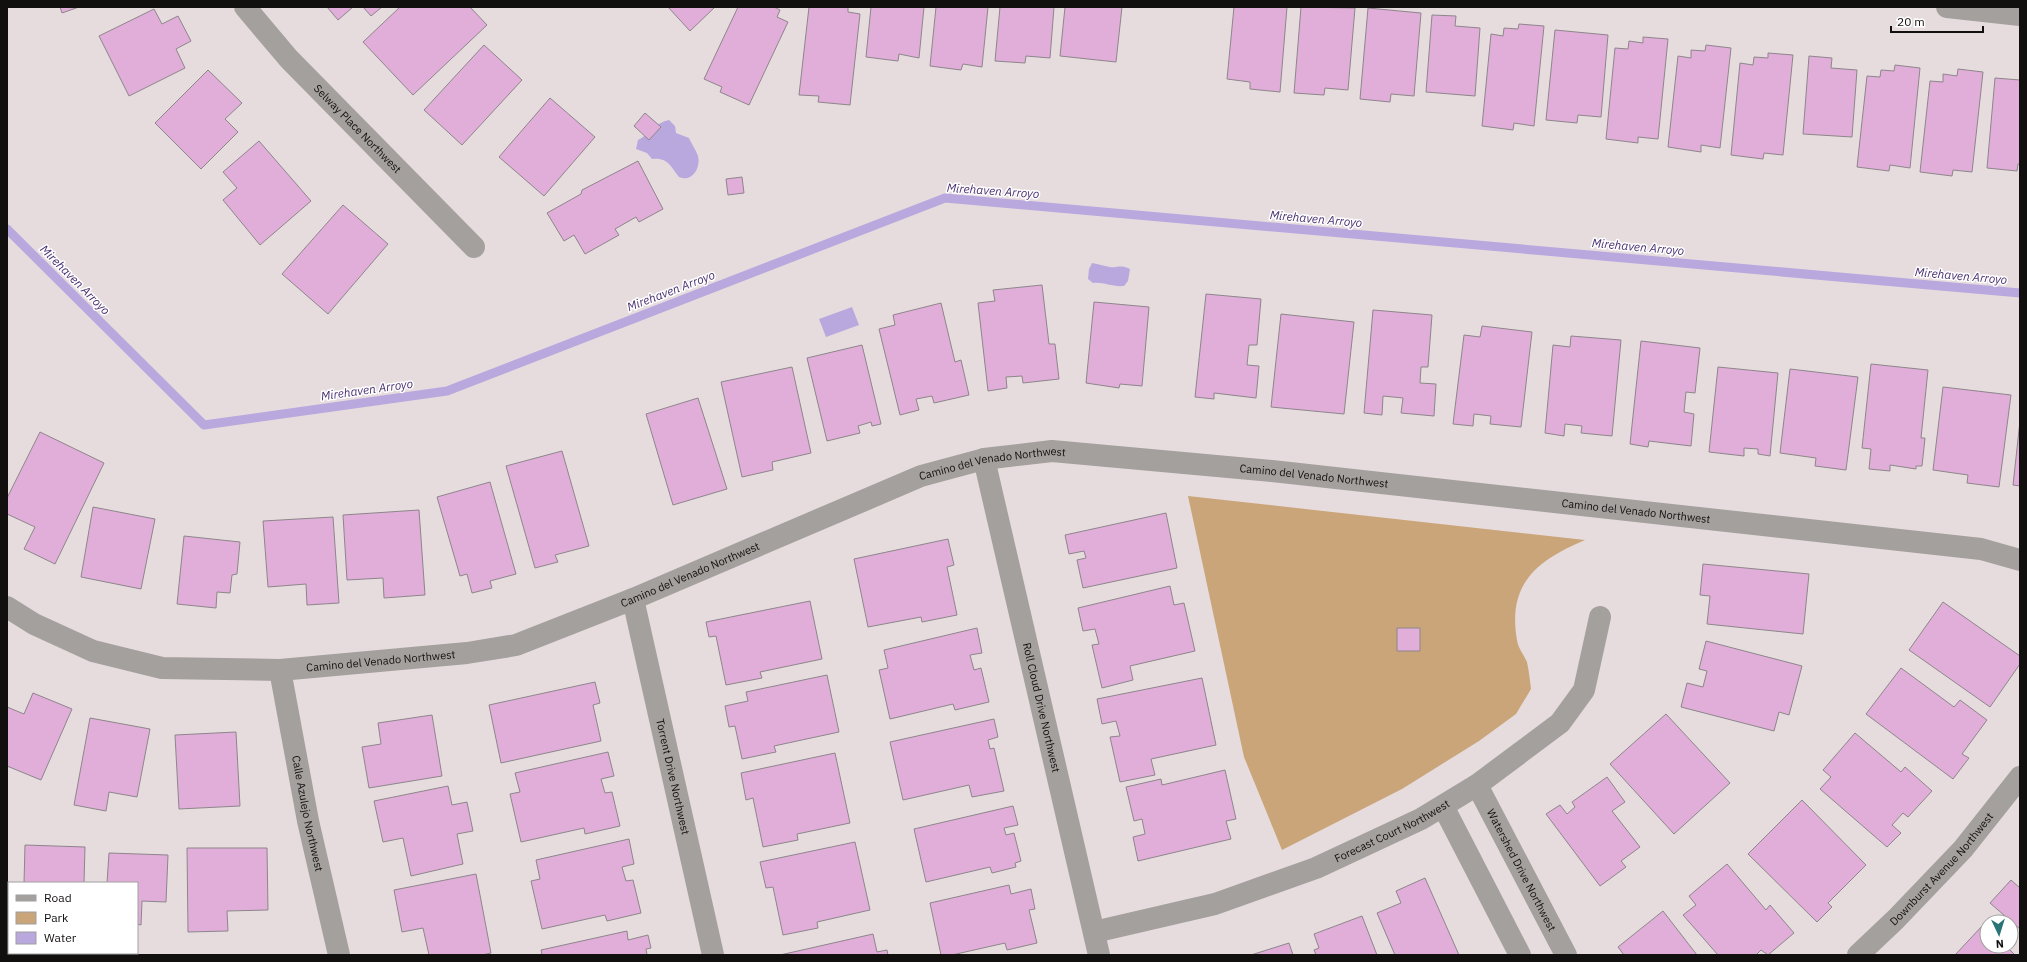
<svg xmlns="http://www.w3.org/2000/svg" width="2027" height="962" font-family="'IBM Plex Sans',sans-serif">
<style>
.green{fill:#caa579}
.water{fill:#b8a8de}
.lines{fill:none;stroke-linecap:round;stroke-linejoin:round}
.stream{stroke:#b8a8de;stroke-width:9}
.building{fill:#e0aed8;stroke:#8d868b}
.minor{stroke:#a4a09e;stroke-width:22}
.labels{text-anchor:middle;stroke-width:3;stroke-linejoin:round;paint-order:stroke}
.street-label{font-size:11px;fill:#120f0f;stroke:#fff}
.water-label{font-size:12px;font-style:italic;fill:#493172;stroke:#fff}
</style>
<rect width="100%" height="100%" fill="#e6dcde"/>
<path class="green" d="M1188 496 1585 540C1538 560 1507 583 1517 640 1518 648 1524 655 1527 662 1529 671 1530 681 1531 689L1516 714 1479 741 1402 789 1282 850 1244 757Z"/>
<path class="water" d="M669 120 675 126 676 133 689 138C691 143 696 150 698 156 701 168 692 183 679 177 671 167 668 157 652 159L647 153 636 149 638 140C649 135 656 122 669 120Z
M1092 263C1099 264 1103 266 1110 267 1118 268 1120 264 1130 269L1128 281 1124 286C1112 287 1104 282 1093 283L1088 279 1089 269Z
M852 307 859 325 826 337 819 319Z"/>
<g class="lines">
<path class="stream" d="M7 229 204 425 447 391 945 198 2020 293"/>
</g>
<path class="building" d="M60 7H79L62 13Z
M327 7H353L338 20Z
M363 7H382L371 16Z
M400 7H470L487 25 413 95 363 42Z
M668 7H715L690 31Z
M738 7H774L780 10 777 17 788 22 749 105 720 92 722 87 704 79Z
M809 7H848V12L860 14 850 105 818 102 819 96 799 95Z
M871 7H924L919 58 899 54 898 61 866 57Z
M936 7H988L982 67 963 64 961 70 930 66Z
M1000 7H1054L1050 58 1026 56 1025 63 995 61Z
M1065 7H1122L1116 62 1060 56Z
M1234 7H1287L1280 92 1250 89V82L1227 79Z
M1301 7 1355 8 1348 90 1325 88 1324 95 1294 93Z
M1368 8 1421 13 1414 96 1391 94 1390 102 1360 99Z
M154 9 162 24 178 16 191 41 176 49 185 68 129 96 99 36Z
M1432 15 1456 16 1455 26 1480 28 1475 96 1426 92Z
M1519 24 1544 26 1534 126 1514 123 1513 130 1482 126 1491 34 1503 36 1504 28 1518 29Z
M1555 30 1608 35 1601 117 1578 115 1577 123 1546 120Z
M1643 37 1668 39 1658 139 1638 137V143L1606 139 1615 48 1628 49 1629 41 1643 43Z
M484 45 522 80 462 145 424 110Z
M1706 45 1731 48 1720 148 1701 145V152L1668 147 1678 56 1691 58V50L1705 51Z
M1768 53 1793 55 1783 155 1764 153 1763 159 1731 155 1740 63 1753 65 1754 57 1768 58Z
M1809 56 1832 58 1831 68 1857 70 1852 137 1803 134Z
M1895 65 1920 68 1910 168 1890 165 1889 171 1857 167 1867 76 1880 77 1881 70 1894 71Z
M1958 69 1983 72 1972 172 1953 170 1952 176 1920 172 1930 81 1943 82V74L1957 76Z
M208 70 242 103 225 119 238 132 201 169 155 123Z
M1995 78 2020 80V164H2018L2017 171 1987 168Z
M550 98 595 137 544 196 499 157Z
M645 113 661 127 649 140 634 126Z
M259 141 311 201 260 245 223 200 237 188 223 172Z
M638 161 663 209 639 222 636 217 615 229 619 235 585 254 574 235 564 241 547 213 581 194 582 190Z
M742 177 744 193 728 195 726 179Z
M343 205 388 244 328 314 282 274Z
M1042 285 1049 344H1055L1059 379 1023 383 1022 376 1006 377 1007 388 988 391 978 303 995 301 993 290Z
M1206 294 1261 299 1257 345H1249L1247 365 1259 366 1256 398 1214 393V399L1195 397Z
M1094 302 1149 307 1142 386 1120 384 1119 388 1086 383Z
M941 303 955 362 961 360 969 395 934 403 932 396 916 399 919 410 900 415 879 329 895 325 893 315Z
M1373 310 1432 315 1428 367H1421L1420 383 1436 384 1434 416 1401 413 1403 398 1383 396 1382 415 1364 413Z
M1281 314 1354 322 1344 414 1271 407Z
M1482 326 1532 332 1521 427 1490 424 1491 416 1474 414 1473 426 1453 424 1464 335 1480 337Z
M1571 336 1621 340 1612 436 1581 433 1582 426 1565 424 1564 436 1545 433 1553 345 1570 347Z
M1641 341 1700 348 1695 393 1686 392 1684 412 1694 414 1691 446 1649 441 1648 447 1630 444Z
M862 345 881 424 872 426 871 422 858 426 860 433 827 441 807 358Z
M1871 364 1928 370 1921 438H1925L1922 466H1916V469L1890 465V471L1869 469 1871 449 1862 448Z
M792 367 811 453 772 462 773 470 742 477 721 382Z
M1718 367 1778 373 1770 456 1758 454V449L1744 448V456L1709 452Z
M1790 369 1858 377 1846 470 1815 466 1816 458 1780 453Z
M1943 387 2011 395 1999 487 1967 483 1968 475 1933 470Z
M698 398 727 489 673 505 646 414Z
M2020 421V486L2013 485Z
M40 432 104 463 55 564 24 549 35 527 7 514V498Z
M562 451 589 546 555 555 558 562 535 568 506 466Z
M490 482 516 574 490 581 492 588 472 593 467 574 460 576 437 497Z
M93 507 155 519 141 589 81 577Z
M419 510 425 595 384 598 383 578 347 580 343 515Z
M1166 513 1177 568 1083 588 1077 560 1086 558 1084 551 1069 554 1065 535Z
M333 517 339 603 307 605 306 584 268 587 263 521Z
M184 536 240 542 237 574 232 575 230 593 217 592 216 608 177 604Z
M948 539 954 565 947 567 957 615 922 622 921 617 868 627 854 559Z
M1703 564 1809 574 1803 634 1707 624 1710 596 1700 595Z
M1170 586 1174 605 1184 603 1195 651 1130 666 1133 680 1102 688 1092 645 1099 644 1095 629 1083 631 1078 608Z
M810 601 822 659 760 672 762 678 726 685 716 636 709 637 706 622Z
M1943 602 2020 656V664L1990 707 1909 650Z
M977 628 982 653 970 655 974 670 981 668 989 702 955 710 953 704 890 719 879 670 888 668 884 650Z
M1397 628H1420V651H1397Z
M1706 641 1802 666 1789 715 1779 712 1774 731 1681 707 1687 683 1703 687 1707 671 1699 669Z
M1901 668 1954 707 1960 700 1987 720 1962 754 1969 758 1953 779 1866 714Z
M827 675 839 732 774 746 776 752 742 759 735 726 729 727 725 706 748 701 746 692Z
M1202 678 1216 745 1151 759 1155 775 1120 782 1110 737 1120 736 1116 721 1102 724 1097 699Z
M595 682 600 703 593 705 601 741 501 763 489 705Z
M33 693 72 709 41 780 7 766V707L24 714Z
M1666 714 1730 783 1674 834 1610 764Z
M432 715 442 776 369 788 362 747 381 744 378 723Z
M90 718 150 729 137 797 109 792 106 811 74 805Z
M994 719 998 737 988 740 990 749 994 748 1004 791 972 797 969 785 903 800 890 742Z
M236 732 240 806 179 809 175 735Z
M1855 733 1901 772 1905 767 1932 791 1908 817 1903 813 1892 825 1901 833 1887 847 1820 789 1831 777 1823 770Z
M608 752 614 776 601 779 605 793 612 792 620 826 585 834 584 828 521 842 510 794 520 792 515 773Z
M835 753 850 823 797 834 798 840 763 847 753 798 746 800 741 773Z
M1225 770 1236 819 1226 821 1231 839 1138 861 1133 837 1145 834 1142 819 1134 821 1126 787 1161 779 1162 785Z
M1607 777 1625 802 1612 811 1640 847 1621 861 1626 867 1600 886 1546 814 1560 805 1567 814 1575 807 1572 802Z
M448 786 452 805 467 802 473 831 457 834 463 864 411 876 403 838 383 842 374 801Z
M1802 800 1866 865 1828 903 1832 907 1817 922 1748 854Z
M1013 806 1018 825 1004 828 1006 835 1014 833 1021 861 1015 863 1016 867 992 873 990 867 926 882 914 829Z
M629 839 634 864 622 867 626 881 633 880 641 913 607 921 605 915 542 929 531 881 540 879 536 860Z
M855 842 870 910 817 922 818 928 783 935 773 887 766 888 760 862Z
M25 845 85 847 84 883H24Z
M187 848H267L268 910 227 911 228 931 188 932Z
M109 853 168 855 166 902 142 901 141 925 137 924V883H107Z
M1727 864 1766 910 1770 905 1794 933 1768 955 1761 950 1756 955H1718L1683 915 1696 905 1689 896Z
M476 874 491 953 482 955H429L423 928 402 932 394 890Z
M1425 878 1459 955H1395L1377 913 1401 903 1396 891Z
M2011 880 2020 888V929L1990 903Z
M1009 885 1011 894 1031 889 1035 909 1029 910 1037 943 1007 950 1005 943 952 955H941L930 903Z
M1663 911 1697 955H1624L1618 947Z
M1362 916 1377 955H1316L1314 950 1319 948 1314 934Z
M1983 925 1987 929V946H2006L2015 955H1955Z
M627 931 628 940 648 935 651 948 646 949 647 955H542L541 950Z
M873 934 877 952 887 950 888 955H780Z
M1289 943 1293 955H1251Z"/>
<g class="lines">
<g class="minor">
<path id="s1" d="M245 7 289 59 474 247"/>
<path d="M1947 7 2020 15"/>
<path id="s2" d="M984 459 1099 955"/>
<path id="s3" d="M633 599 713 955"/>
<path id="s4" d="M7 607 34 624 93 651 162 668 280 670 467 653 516 645 633 599 921 476 984 459 1052 451 1272 471 1981 549 2020 560"/>
<path id="s5" d="M280 670 308 821 339 955"/>
<path id="s6" d="M1477 785 1566 955"/>
<path d="M1443 806 1520 955"/>
<path id="s7" d="M1094 932 1215 904 1316 868 1421 819 1477 785 1560 723 1584 690 1600 617"/>
<path id="s8" d="M1858 955 1896 919 1963 849 2020 777"/>
</g>
</g>
<g class="labels">
<g class="street-label">
<text dy="4" stroke="none"><textPath href="#s1" startOffset="166">Selway Place Northwest</textPath></text>
<text dy="4" stroke="none"><textPath href="#s4" startOffset="1035">Camino del Venado Northwest</textPath></text>
<text dy="4" stroke="none"><textPath href="#s4" startOffset="1359">Camino del Venado Northwest</textPath></text>
<text dy="4" stroke="none"><textPath href="#s4" startOffset="1683">Camino del Venado Northwest</textPath></text>
<text dy="4" stroke="none"><textPath href="#s4" startOffset="711">Camino del Venado Northwest</textPath></text>
<text dy="4" stroke="none"><textPath href="#s4" startOffset="387">Camino del Venado Northwest</textPath></text>
<text dy="4" stroke="none"><textPath href="#s2" startOffset="255">Roll Cloud Drive Northwest</textPath></text>
<text dy="4" stroke="none"><textPath href="#s3" startOffset="182">Torrent Drive Northwest</textPath></text>
<text dy="4" stroke="none"><textPath href="#s5" startOffset="146">Calle Azulejo Northwest</textPath></text>
<text dy="4" stroke="none"><textPath href="#s7" startOffset="316">Forecast Court Northwest</textPath></text>
<text dy="4" stroke="none"><textPath href="#s8" startOffset="120">Downburst Avenue Northwest</textPath></text>
<text dy="4" stroke="none"><textPath href="#s6" startOffset="96">Watershed Drive Northwest</textPath></text>
</g>
<g class="water-label">
<text transform="translate(993 191) rotate(4)" y="4">Mirehaven Arroyo</text>
<text transform="translate(1316 219) rotate(5)" y="4">Mirehaven Arroyo</text>
<text transform="translate(1638 247) rotate(5)" y="4">Mirehaven Arroyo</text>
<text transform="translate(1961 276) rotate(5)" y="4">Mirehaven Arroyo</text>
<text transform="translate(75 280) rotate(45)" y="4">Mirehaven Arroyo</text>
<text transform="translate(671 291) rotate(-21)" y="4">Mirehaven Arroyo</text>
<text transform="translate(367 390) rotate(-8)" y="4">Mirehaven Arroyo</text>
</g>
</g>
<rect width="2027" height="962" fill="none" stroke="#120f0f" stroke-width="16"/>
<rect x="8" y="882" width="130" height="72" fill="#ffffff" stroke="#a09f9f"/>
<rect x="16" y="895" width="20" height="6" fill="#a4a09e" stroke="#a09f9f"/>
<text x="44" y="902" font-size="12" fill="#120f0f">Road</text>
<rect x="16" y="912" width="20" height="12" fill="#caa579" stroke="#a09f9f"/>
<text x="44" y="922" font-size="12" fill="#120f0f">Park</text>
<rect x="16" y="932" width="20" height="12" fill="#b8a8de" stroke="#a09f9f"/>
<text x="44" y="942" font-size="12" fill="#120f0f">Water</text>
<g transform="translate(1999 934) rotate(176)"><circle r="19" fill="#ffffff" stroke="#a09f9f"/>
<path d="M0-3L7 15L0 10L-7 15Z" fill="#2a7477"/>
<text y="-6" font-size="11" font-weight="bold" text-anchor="middle" fill="#120f0f">N</text>
</g>
<path d="M1891 26v6h92v-6" fill="none" stroke="#120f0f" stroke-width="2"/>
<text x="1897" y="26" font-size="12" fill="#120f0f" stroke="#ffffff" stroke-width="3" paint-order="stroke">20 m</text>
</svg>
